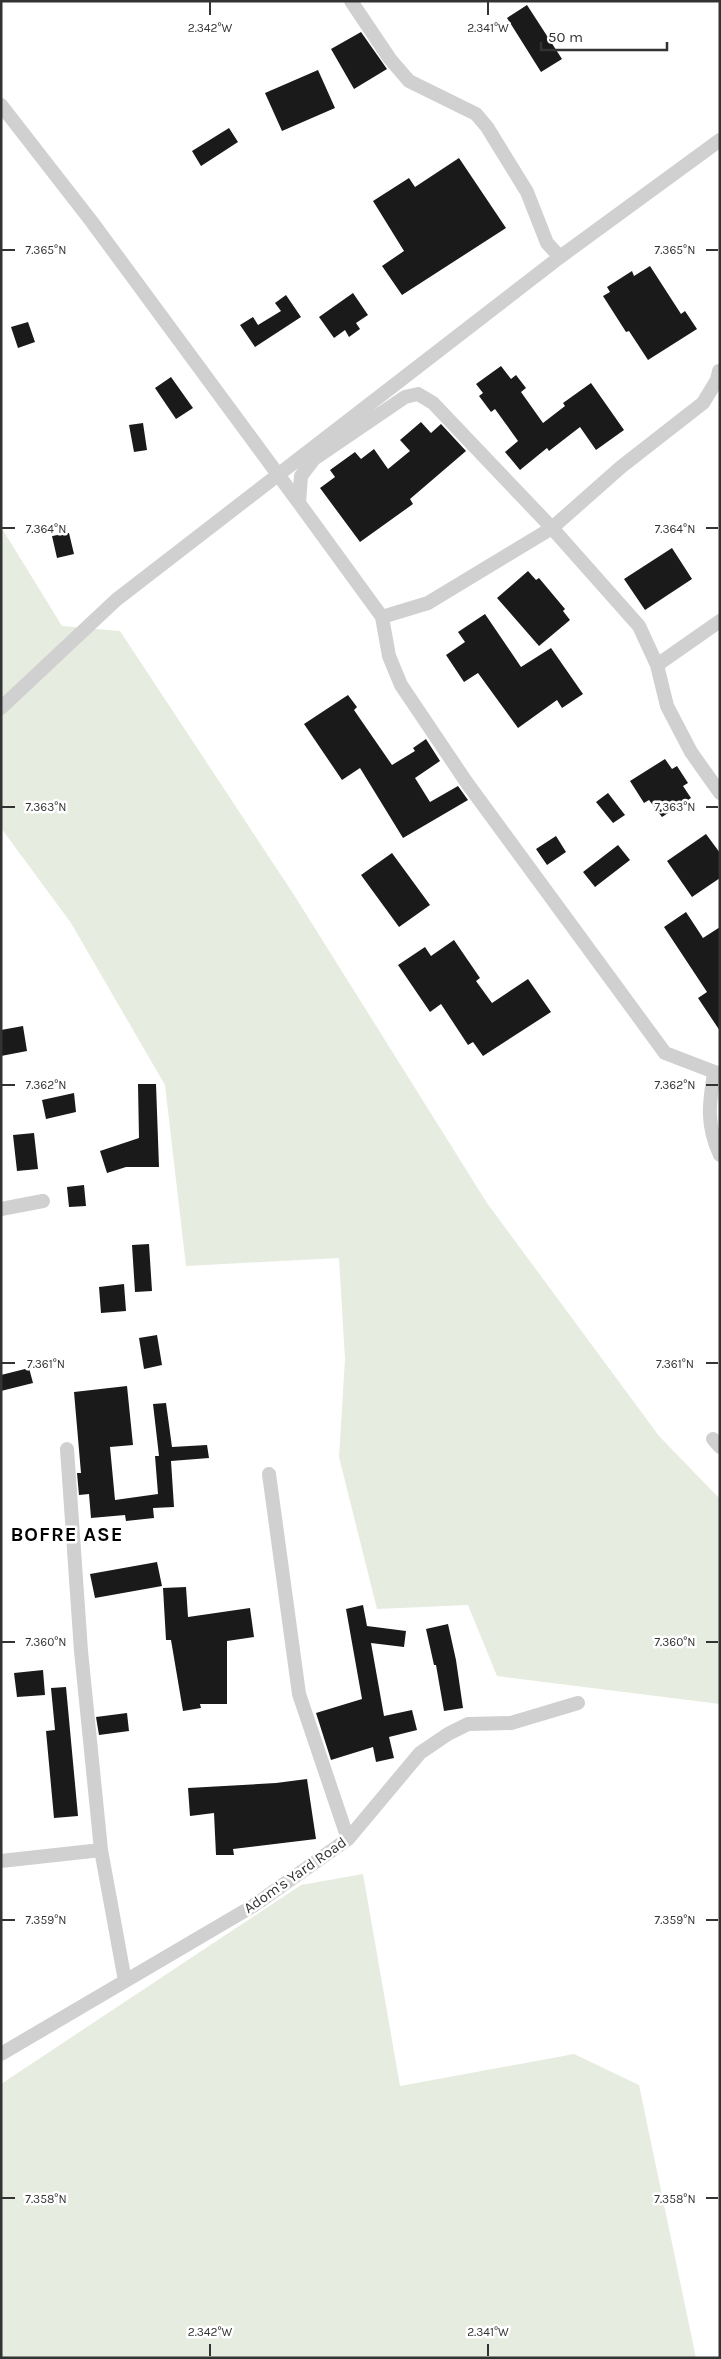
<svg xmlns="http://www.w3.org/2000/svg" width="721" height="2359" font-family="Karla,sans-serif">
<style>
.green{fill:#e6ecdf}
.building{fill:#1a1a1a}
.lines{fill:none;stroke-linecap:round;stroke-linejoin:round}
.street{stroke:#d0d0d0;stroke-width:14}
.ticks{fill:none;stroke:#333;stroke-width:2}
.labels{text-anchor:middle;stroke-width:5;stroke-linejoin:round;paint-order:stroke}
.street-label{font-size:15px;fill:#333;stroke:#fff}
.district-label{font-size:20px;font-weight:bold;letter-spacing:1px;fill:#000;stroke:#fff}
.ticks-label{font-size:12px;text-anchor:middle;fill:#333;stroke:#fff;stroke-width:5;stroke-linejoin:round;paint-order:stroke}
</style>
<rect width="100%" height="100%" fill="#fff"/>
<path class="green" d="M1 527 62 626 120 631 296 898 487 1203 659 1436 720 1499V1704L497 1676 468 1605 377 1609 339 1457 345 1359 339 1258 186 1266 165 1085 71 923 1 828Z
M363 1874 400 2086 574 2054 639 2085 696 2358H1V2084L301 1885Z"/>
<path class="building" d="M527 5 562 59 541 72 507 18Z
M361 32 387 69 354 89 331 49Z
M318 70 335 108 282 131 265 93Z
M229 128 238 142 201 166 192 151Z
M459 158 506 228 402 295 382 266 404 251 373 201 409 178 415 187Z
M650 266 681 314 685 311 697 329 648 360 629 331 626 332 603 296 610 292 607 287 632 271 634 276Z
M353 293 368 315 356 323 360 329 349 337 345 330 334 338 319 317Z
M286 295 301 317 255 347 240 325 253 317 258 325 281 311 275 303Z
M28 322 35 342 18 348 11 327Z
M501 366 511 379 516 375 526 388 521 392 543 423 565 406 563 403 591 383 624 430 596 450 580 427 549 451 547 448 520 470 505 452 518 441 495 409 491 412 479 396 483 393 476 384Z
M171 377 193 408 176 419 155 388Z
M421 422 431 433 441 424 466 451 410 499 413 504 360 542 320 488 335 477 330 470 355 452 361 459 374 449 388 469 410 451 400 440Z
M143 423 147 450 134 452 129 425Z
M69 533 74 554 57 558 52 536Z
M672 548 692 579 645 610 624 579Z
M528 571 536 580 539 578 565 609 563 611 570 620 539 646 497 598Z
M485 614 521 667 551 648 583 694 562 708 557 700 518 728 478 673 464 682 446 655 465 642 458 632Z
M348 695 357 707 354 710 392 765 415 751 413 748 426 739 440 761 415 778 430 802 458 786 468 800 403 838 360 768 342 780 304 724Z
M665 759 672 769 677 766 688 783 683 786 691 798 662 817 649 800 644 803 630 781Z
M608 793 625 815 613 823 596 802Z
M706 834 720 853V878L692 897 667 861Z
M556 836 566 852 547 865 536 849Z
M618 845 630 860 595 887 583 872Z
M392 853 430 905 399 927 361 875Z
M686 912 703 938 720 927V1031L698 998 707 992 664 927Z
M454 940 480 978 476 981 492 1003 528 979 551 1012 483 1056 473 1042 468 1045 441 1004 430 1012 398 965 425 947 431 956Z
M23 1026 27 1051 1 1056V1030Z
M138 1084H156L159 1167H126L107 1173 100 1151 139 1138Z
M74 1093 76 1112 46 1119 42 1100Z
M34 1133 38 1169 17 1171 13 1135Z
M84 1185 86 1206 69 1207 67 1187Z
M149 1244 152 1291 135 1292 132 1245Z
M124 1284 126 1311 101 1313 99 1287Z
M157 1335 162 1365 144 1369 139 1338Z
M29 1368 33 1383 1 1391V1375Z
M127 1386 133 1445 110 1447 115 1500 158 1494 155 1456H159L153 1404 166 1403 172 1447 207 1445 209 1458 171 1461 174 1507 153 1508 154 1518 126 1521 125 1515 91 1518 89 1494 79 1495 77 1473H81L74 1392Z
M157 1562 162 1586 95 1598 90 1574Z
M186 1587 188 1617 250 1608 254 1637 227 1641V1704H200L201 1708 183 1711 171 1640H166L163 1588Z
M363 1605 367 1626 406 1631 404 1647 371 1643 384 1716 412 1710 417 1730 389 1737 394 1758 376 1762 373 1747 331 1760 316 1713 362 1699 346 1609Z
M448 1624 456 1660 463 1708 444 1711 436 1665H434L426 1629Z
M43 1670 45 1695 17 1697 14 1673Z
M66 1687 78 1816 54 1818 46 1731 55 1730 51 1688Z
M127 1713 129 1731 99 1735 96 1717Z
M307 1779 316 1839 233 1849 234 1855H216L214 1813 190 1816 188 1788 276 1783Z"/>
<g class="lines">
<path class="street" d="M351 1 390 59 409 81 476 114 487 127 527 192 547 243 560 257
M1 105 92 222 299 503
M382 617 428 603 552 528 621 467 703 403 717 380 719 371
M657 665 720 621
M1 708 116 600 560 257 720 140
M720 793 691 752 667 706 657 665 639 626 552 528 433 403 418 394 405 397 314 459 301 476 299 503 382 617 389 656 401 685 467 783 665 1053 720 1074
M714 1073C709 1104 706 1125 720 1155
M1 1209 43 1201
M713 1439 720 1447
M269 1474 299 1694 348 1839
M101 1850 125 1981
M1 1861 101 1850 81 1651 67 1449
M1 2054 253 1906 348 1839 420 1753 448 1734 468 1724 511 1723 578 1703"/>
</g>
<path class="ticks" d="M210 2V15M488 2V15M2 250H15M706 250H718M2 528H15M706 528H718M2 807H15M706 807H718M2 1085H15M706 1085H718M2 1363H15M706 1363H718M2 1642H15M706 1642H718M2 1920H15M706 1920H718M2 2198H15M706 2198H718M210 2344V2356M488 2344V2356"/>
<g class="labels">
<g class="street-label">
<text transform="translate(295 1875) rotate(-35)" y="5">Adom's Yard Road</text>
</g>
<g class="district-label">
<text x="67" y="1541">BOFRE ASE</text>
</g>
</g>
<g class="ticks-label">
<text x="210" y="32">2.342°W</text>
<text x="488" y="32">2.341°W</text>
<text x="46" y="254">7.365°N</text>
<text x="675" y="254">7.365°N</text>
<text x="46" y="533">7.364°N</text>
<text x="675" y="533">7.364°N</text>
<text x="46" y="811">7.363°N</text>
<text x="675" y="811">7.363°N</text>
<text x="46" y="1089">7.362°N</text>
<text x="675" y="1089">7.362°N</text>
<text x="46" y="1368">7.361°N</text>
<text x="675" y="1368">7.361°N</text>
<text x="46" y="1646">7.360°N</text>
<text x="675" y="1646">7.360°N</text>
<text x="46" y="1924">7.359°N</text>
<text x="675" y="1924">7.359°N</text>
<text x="46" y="2203">7.358°N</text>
<text x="675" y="2203">7.358°N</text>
<text x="210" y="2336">2.342°W</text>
<text x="488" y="2336">2.341°W</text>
</g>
<rect width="721" height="2359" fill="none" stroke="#333333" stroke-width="5"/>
<path d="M541 42v8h126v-8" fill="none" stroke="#333333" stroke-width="2.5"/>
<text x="548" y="42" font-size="15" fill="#333333" stroke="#ffffff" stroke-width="4" paint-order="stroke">50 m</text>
</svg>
